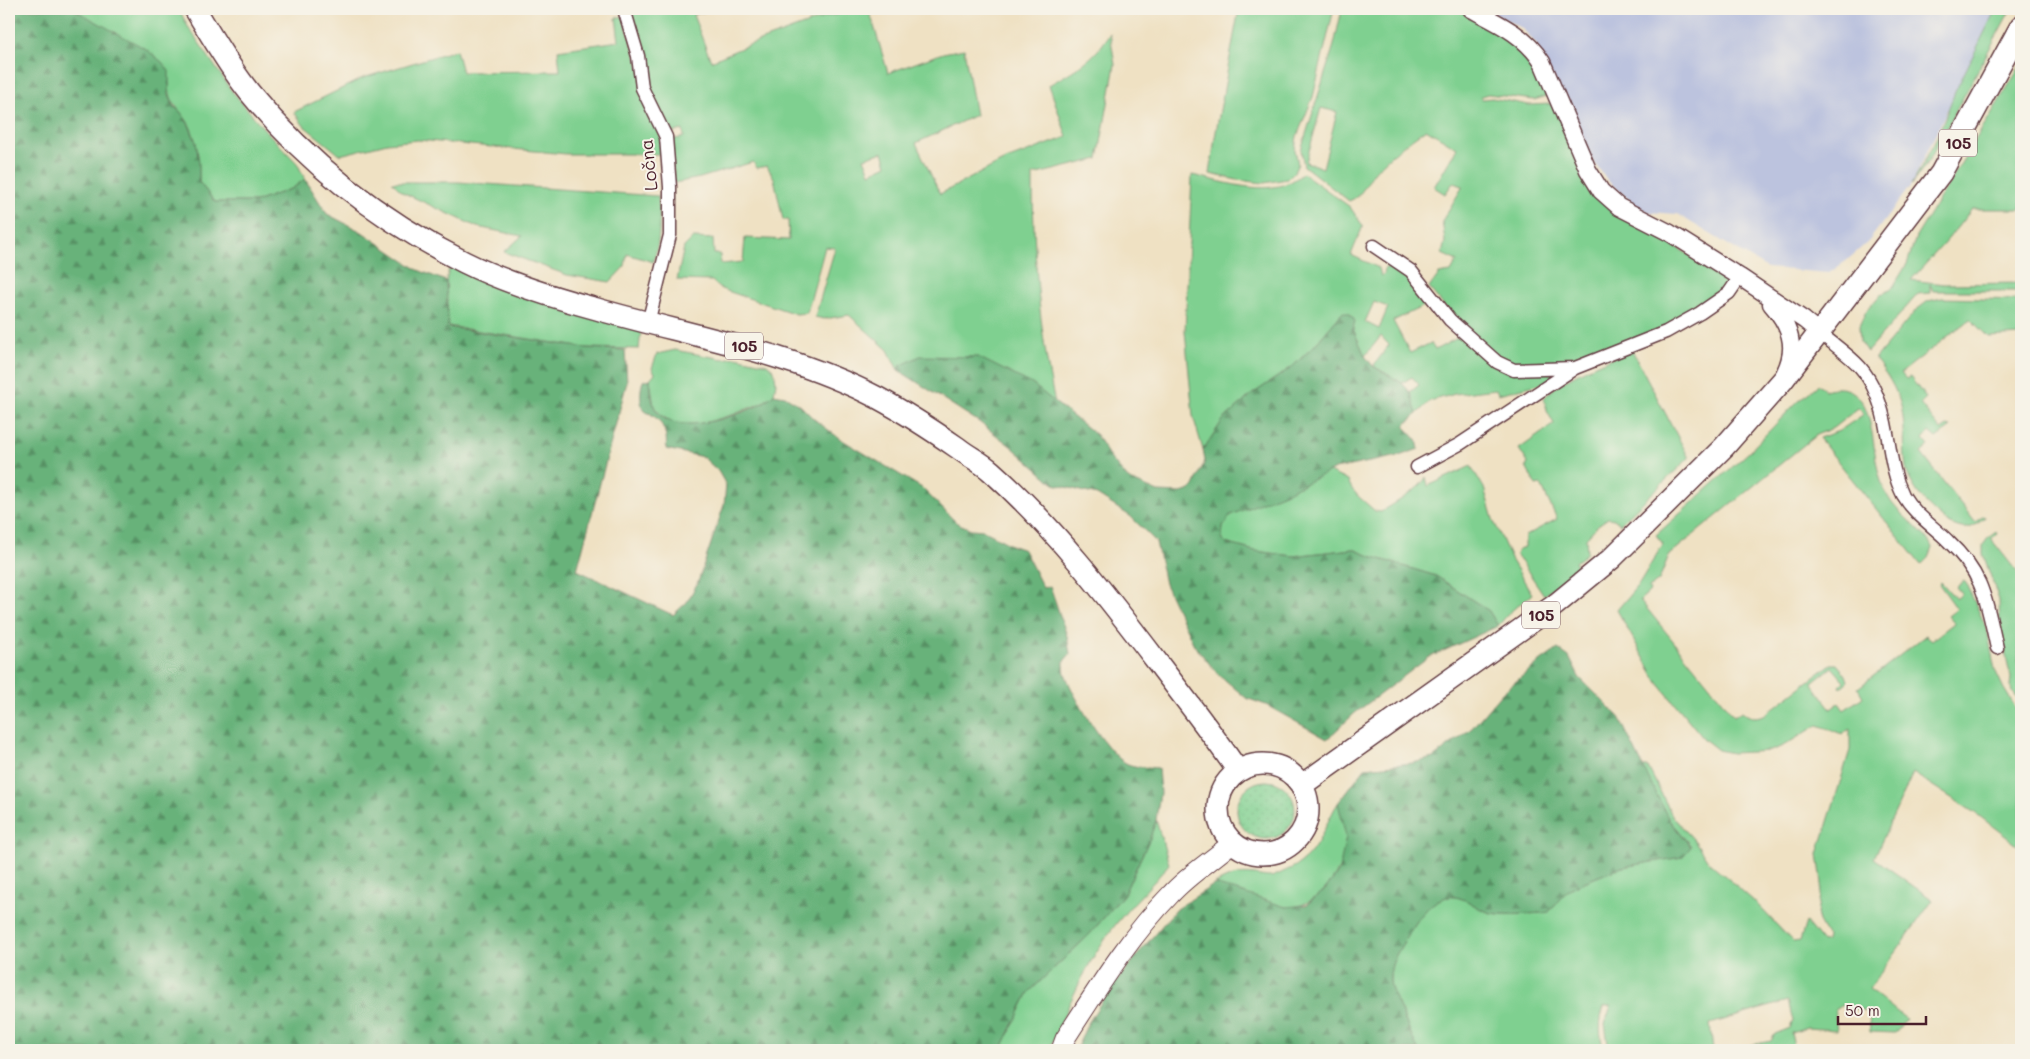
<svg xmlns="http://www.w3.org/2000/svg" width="2030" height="1059" font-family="Mali,sans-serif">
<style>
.industrial{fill:#bcc3de}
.green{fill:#7fd090;stroke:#64785e;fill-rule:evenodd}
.forest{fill:url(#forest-firs);stroke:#586852}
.garden{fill:url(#garden-dots);stroke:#64785e}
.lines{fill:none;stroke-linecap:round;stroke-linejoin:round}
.minor-casing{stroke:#633c42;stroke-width:15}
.tertiary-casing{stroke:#633c42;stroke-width:19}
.secondary-casing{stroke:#633c42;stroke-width:21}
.primary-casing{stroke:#633c42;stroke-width:24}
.minor{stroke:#fff;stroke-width:12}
.tertiary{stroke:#fff;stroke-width:16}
.secondary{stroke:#fff;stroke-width:19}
.primary{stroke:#fff;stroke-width:21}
.labels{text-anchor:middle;stroke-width:4;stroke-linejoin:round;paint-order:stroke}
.shield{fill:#f7f3e8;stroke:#7e5f64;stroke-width:1}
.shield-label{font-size:16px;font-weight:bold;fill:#4a1f2b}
.street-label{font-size:18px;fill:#4a1f2b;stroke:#f7f3e8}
</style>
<defs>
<pattern id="forest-firs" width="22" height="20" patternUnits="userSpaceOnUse" patternTransform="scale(1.25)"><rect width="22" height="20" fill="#67b27a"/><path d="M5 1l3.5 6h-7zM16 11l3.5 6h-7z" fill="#579064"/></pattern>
<pattern id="garden-dots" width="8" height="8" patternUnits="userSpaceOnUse" patternTransform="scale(1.25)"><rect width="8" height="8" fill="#7fd090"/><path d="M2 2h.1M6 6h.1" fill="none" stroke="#6fb27c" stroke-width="1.8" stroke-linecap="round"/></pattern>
</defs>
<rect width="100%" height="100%" fill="#f7f3e8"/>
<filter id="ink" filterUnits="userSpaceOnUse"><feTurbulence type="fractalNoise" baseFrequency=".02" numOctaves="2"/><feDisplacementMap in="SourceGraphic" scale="10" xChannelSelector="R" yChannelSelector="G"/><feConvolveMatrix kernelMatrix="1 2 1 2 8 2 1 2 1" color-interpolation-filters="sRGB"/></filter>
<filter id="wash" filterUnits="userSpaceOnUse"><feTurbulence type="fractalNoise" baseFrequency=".0096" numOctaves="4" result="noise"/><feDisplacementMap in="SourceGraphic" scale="20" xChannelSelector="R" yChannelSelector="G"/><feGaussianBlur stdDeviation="1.12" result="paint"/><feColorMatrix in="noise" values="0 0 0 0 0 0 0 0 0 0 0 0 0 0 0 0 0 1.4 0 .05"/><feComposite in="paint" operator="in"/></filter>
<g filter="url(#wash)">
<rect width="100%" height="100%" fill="#efe1c3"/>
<path class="industrial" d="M1484 9H1996L1911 185 1868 242 1846 261 1829 273 1767 268 1677 214 1648 212 1636 206 1608 181 1591 158 1536 44 1522 28Z"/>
<path class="green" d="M73 9H179L187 25 231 90 265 130 297 163 305 179 293 188 256 202H215L199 182C199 162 198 142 189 124 180 108 168 104 169 83L115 33Z
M628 9H676L678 12 691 9H714L693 15 711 61 746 46 828 16 869 9 888 73 943 53 964 49 976 115 916 143 940 194 1001 162 1067 137 1049 85C1074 70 1095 60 1110 33L1115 65 1098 159 1033 175C1033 251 1039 329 1055 403L1032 384 900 366 898 370 888 350 849 315 824 319 815 317 835 248 825 247 807 313 796 314 721 289 712 281 677 280 684 247 693 238 713 239 714 254H720L721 264 743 262 745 238 789 240 788 220H783L774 178 767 166 757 168 753 162 700 178 674 183 671 140 684 137 683 130 670 133 651 102ZM883 152 887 165 870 173 864 158Z
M1239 9H1334L1313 97 1297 136 1295 150 1298 164 1294 172 1287 179 1264 183 1237 180 1210 174 1215 137Z
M1342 9H1461L1533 54 1550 95 1534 100 1488 94 1481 96 1482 99 1492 98 1529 105 1553 104 1624 217 1705 264 1725 278 1727 283 1725 291 1666 327 1584 362 1512 366 1470 337 1429 288 1439 274 1451 272 1457 261 1442 254 1445 241 1442 221 1463 186 1453 183 1445 194 1434 187 1457 148 1426 129C1408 141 1392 154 1377 169 1367 179 1364 196 1349 201L1304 166 1301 150 1334 45ZM1321 108 1337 112 1323 168 1306 162Z
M1996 9H2011L1931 157 1911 185 1936 140 1955 92Z
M623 16 660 131 663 154H566L418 140 387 143 340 155 304 126 294 112 363 78 456 50 462 72 560 71 558 50 619 41 616 18Z
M2021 65V209H1972L1948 239 1911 280 1944 284 2021 283V291H1933L1930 284V293L1918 294 1867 352 1860 342 1859 326 1866 311 1880 295 1893 287 1907 264 1916 237Z
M1303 173 1350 207 1363 226 1351 255 1379 268 1381 276 1384 274 1385 268C1404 262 1421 290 1432 302L1393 321 1410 353 1431 343 1435 350 1461 336 1495 366 1554 370 1555 377 1540 384 1498 394 1496 389 1455 394 1430 401 1417 414 1410 392 1419 385 1412 377 1402 383 1375 367 1374 365 1389 345 1381 336 1365 356 1353 329 1343 312 1314 346 1292 367 1251 395 1223 420 1203 450 1193 416 1185 331 1192 175C1226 182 1275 201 1303 173ZM1374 302 1388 307 1379 329 1365 322Z
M392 182H458L658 196C660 218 661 240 653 262L627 254 625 266 610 282 567 275 504 252 522 236 477 227 402 192Z
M450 265 641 331 639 349 586 348 448 326 446 281Z
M1942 298 2021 300V335L1988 337 1970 319 1901 373 1906 379 1910 377 1926 398 1920 404 1941 430 1947 426 1951 427 1936 438 1929 432 1923 439 1929 446 1921 453 1975 522 1984 516 1985 518C1978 523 1971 530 1962 528 1941 525 1909 488 1906 468 1903 448 1906 426 1901 406 1896 388 1887 374 1875 359L1916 310 1928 301Z
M675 350 723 359 736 357 767 364 774 370 776 382 774 394 762 403 732 415 704 423 684 425 672 422 662 416 654 407 650 379 655 373 652 368 657 354Z
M1632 350 1689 458 1620 524 1614 519 1608 518 1598 525 1586 538 1587 553 1575 562 1579 567 1544 595 1516 554 1518 549 1525 547V536L1557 519 1541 485 1536 486 1526 467 1528 463 1519 449 1554 424 1547 411 1544 398C1567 373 1602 363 1632 350Z
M1818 385 1825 390C1872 376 1871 435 1877 465 1879 477 1883 489 1890 500 1899 515 1930 536 1932 548L1928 558 1921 565 1819 438 1839 431 1864 414 1858 408 1833 428 1816 435 1669 555 1659 580 1649 588 1650 591 1640 600 1734 716 1742 711C1749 718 1755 718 1764 715L1831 664H1837L1846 675 1848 681 1840 688 1839 686 1844 681 1832 667 1812 683 1831 709 1839 703 1844 710 1863 697 1858 688 1926 635 1932 640 1954 623 1948 616 1957 609 1939 584 1941 582 1956 599 1962 594 1956 587 1964 581 1966 583 1987 629 1995 670 2004 689 2021 716V848L1978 815 1913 773 1874 858 1933 900 1869 989 1906 1019 1895 1033 1870 1032 1869 1012 1842 1005 1836 1009 1834 1019 1836 1021 1837 1030 1807 1028 1791 1033 1794 1047 1792 1050H1725L1771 1041 1775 1034 1790 1028 1793 1021 1788 1001 1710 1024 1713 1050H1609L1605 1024 1611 1006H1604C1599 1022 1599 1034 1604 1050H1418L1391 988C1387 967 1396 955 1406 938 1417 921 1434 890 1460 898 1470 901 1478 909 1488 912 1499 916 1536 914 1549 912L1563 895 1574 886 1622 867 1682 857 1691 846 1669 820 1642 767H1648L1673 817 1695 841 1708 861 1756 903 1793 942 1800 941 1806 922 1822 942 1826 941 1827 936 1819 922 1817 913 1822 883 1818 854 1850 750V729L1842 734 1818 725 1783 746 1770 751 1732 753 1718 750 1704 739 1658 683 1617 610 1638 585 1663 544 1656 535 1748 453 1797 402Z
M1471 466 1484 488 1493 519 1511 559 1532 594 1510 612 1498 626 1489 611 1436 576 1370 556 1353 549 1293 556 1255 551 1225 543 1222 537 1223 526 1231 515 1329 472 1348 481 1352 489 1359 497 1375 511 1381 512C1393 504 1421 489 1426 477L1428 486Z
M1996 532 1997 534 1991 539 2021 577V624L2018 665 2021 675V705L2010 687 2011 678 2000 630 1999 600 1983 554V545L1988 538Z
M1338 803C1341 814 1345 826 1346 837 1347 869 1319 910 1284 907 1263 905 1236 892 1215 884 1230 876 1237 873 1255 875 1260 876 1266 877 1271 877 1275 876 1281 873 1285 871 1319 858 1321 830 1338 803Z
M1156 820 1169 864C1153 885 1132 903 1116 924 1086 961 1068 1008 1049 1050H1001L1029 992 1089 935 1124 894 1150 838Z"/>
<path class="forest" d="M9 9H73L146 49 162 62 169 71V94L174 106 182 114 189 125 196 142 199 163V182L215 202H256L293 188 305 179 327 214 362 232 418 270 446 281 448 327 586 348 625 350 627 382 577 570 673 615 687 602 698 582 724 505 726 485 718 471 703 457 666 449C668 437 664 422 652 415 650 413 647 413 645 411 639 406 640 388 643 381L650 379C651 387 651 398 654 406 668 441 738 416 761 404 766 401 770 397 774 394L785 396 801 406 814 419 839 438 922 488 957 523 971 529 983 530 1013 546 1024 550 1043 588 1050 586 1067 636 1070 654 1064 661C1064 666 1064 672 1066 676 1074 698 1105 750 1124 762 1133 768 1147 767 1158 768L1160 793 1156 820 1150 838 1124 894 1089 935 1029 992 1001 1050H9Z
M1343 312 1350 314 1355 321 1353 329 1365 356 1373 366 1402 383 1410 392 1417 414 1404 426 1417 440 1419 449 1399 456 1335 469 1287 492 1231 515 1223 526 1222 538 1225 543 1255 551 1293 556 1353 549 1370 556 1436 576 1489 611 1498 626 1428 658 1355 713 1327 739 1266 705 1246 698 1217 673 1194 645 1165 584 1156 542 1130 516 1097 495 1054 484 1012 447 979 422 898 370 900 366 920 356 978 357 1032 384 1096 435 1111 459 1128 479 1158 492 1181 493 1190 490 1194 486 1205 461 1203 450 1223 420 1251 395 1292 367 1314 346Z
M1558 649 1569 657 1579 677 1619 717 1669 820 1691 847 1682 857 1622 867 1574 886 1563 895 1549 912C1537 914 1499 916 1488 912 1478 909 1470 901 1460 898 1434 890 1417 921 1406 938 1396 955 1387 967 1391 988L1418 1050H1076L1087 1025 1109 990 1144 947 1176 909 1215 884 1286 907 1306 905 1324 891 1339 871 1346 837 1338 803 1365 768 1413 763 1433 758 1472 728 1502 693 1537 664Z"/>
<path class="garden" d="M1237 810a29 29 0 1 1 58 0a29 29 0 1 1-58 0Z"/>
</g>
<g filter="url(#ink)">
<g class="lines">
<defs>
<path id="minor" d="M624 9 638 56 642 88 666 137 670 187V235L648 323
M1374 246 1411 271 1450 320 1497 362 1514 370 1575 368
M1820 333C1833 344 1849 355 1860 367 1876 385 1883 410 1887 433 1891 455 1893 475 1903 495 1914 514 1933 526 1948 541 1985 576 1986 601 1997 648
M1417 467 1460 444 1575 368 1666 332 1700 313 1729 293 1740 277"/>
<path id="tertiary" d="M1471 9C1498 23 1525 35 1542 62L1588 170 1601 191 1619 207 1670 233 1740 277 1804 320 1820 333
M1771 304C1789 324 1798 346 1785 372"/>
<path id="secondary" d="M1061 1050 1065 1039C1098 988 1129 937 1171 894 1189 874 1213 860 1233 842"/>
<path id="primary" d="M195 9C212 37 229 67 250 93 308 164 382 221 464 262 506 283 552 297 597 309 691 336 790 352 878 398 906 413 932 430 958 448 968 456 981 462 991 471 1054 527 1107 596 1158 663 1185 699 1213 734 1238 771
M1218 809a45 45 0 1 1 90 0a45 45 0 1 1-90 0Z
M1302 785 1555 605 1611 559 1724 447 1783 380 1941 173 2021 26"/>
</defs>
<use href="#minor" class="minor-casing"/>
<use href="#tertiary" class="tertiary-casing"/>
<use href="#secondary" class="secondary-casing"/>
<use href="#primary" class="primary-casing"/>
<use href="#minor" class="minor"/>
<use href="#tertiary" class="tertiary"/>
<use href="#secondary" class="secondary"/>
<use href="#primary" class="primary"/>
</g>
</g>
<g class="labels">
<g class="shield">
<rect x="1939" y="129.5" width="38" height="27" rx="4"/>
<rect x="725" y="332.5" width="38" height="27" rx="4"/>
<rect x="1522" y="601.5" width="38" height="27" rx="4"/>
</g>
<g class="shield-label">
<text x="1958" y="149">105</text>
<text x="744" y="352">105</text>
<text x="1541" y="621">105</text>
</g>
<g class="street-label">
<text transform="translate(649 165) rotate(-96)" y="6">Ločna</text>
</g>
</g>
<rect width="2030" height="1059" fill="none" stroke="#f7f3e8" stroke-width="30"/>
<path d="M1838 1016v8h88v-8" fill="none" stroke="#4a1f2b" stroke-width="2.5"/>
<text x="1845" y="1016" font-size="15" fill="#4a1f2b" stroke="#f7f3e8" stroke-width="4" paint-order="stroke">50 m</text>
</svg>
